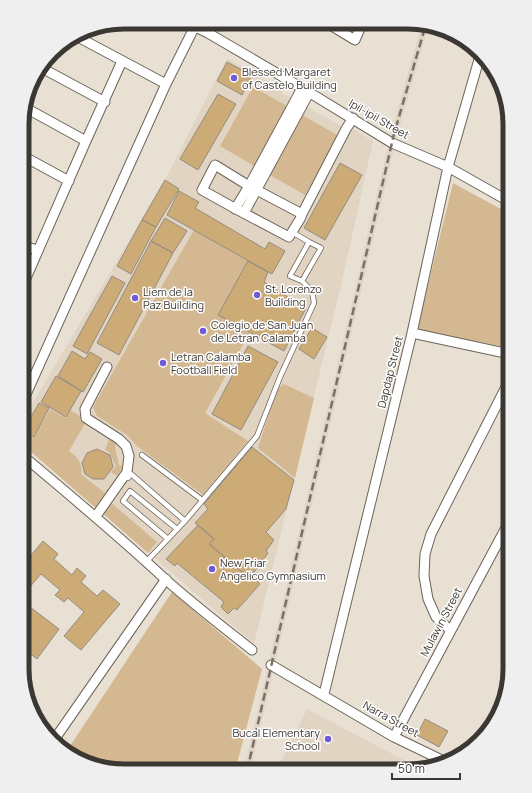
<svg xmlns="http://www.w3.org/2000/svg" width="532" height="793" font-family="Manrope,sans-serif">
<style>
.built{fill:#e1d4c2}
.green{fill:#d4b891}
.building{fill:#cdab77;stroke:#938c81}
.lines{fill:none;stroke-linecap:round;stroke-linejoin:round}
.lane-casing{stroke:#6b6459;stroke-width:6}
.street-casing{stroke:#6b6459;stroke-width:11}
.lane{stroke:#fff;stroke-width:4.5}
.street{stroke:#fff;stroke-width:9}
.rail{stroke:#76716a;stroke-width:2.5;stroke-dasharray:8 4;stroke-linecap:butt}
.poi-dot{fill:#705bd5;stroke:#fff;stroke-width:1.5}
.labels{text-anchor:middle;stroke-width:3;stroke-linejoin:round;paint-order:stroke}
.poi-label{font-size:11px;fill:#3b3733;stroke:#fff;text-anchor:start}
.street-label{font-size:11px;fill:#3b3733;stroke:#fff}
.rim{fill:none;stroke:#3b3733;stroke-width:5}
</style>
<rect width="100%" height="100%" fill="#e9e0d4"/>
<path class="built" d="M422 24H429L397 135 250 771H244L391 133Z
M227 58 282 90V93L295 100 350 131 352 128 373 141 346 264 254 644 22 444V421L165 180Z
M307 709 421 769 408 771H276Z"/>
<path class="green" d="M253 87 289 107 256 167 220 146Z
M302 115 339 136 305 195 268 174Z
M453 183 510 214V348L417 330Z
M194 230 248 261 218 315 250 332 205 413 248 441 203 495 137 446 127 435 97 416 93 407Z
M284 384 314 398 295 478 258 448 277 389Z
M50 409 66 418 70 410 87 420 69 451C77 456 83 464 81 474L105 493 107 489 111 493 98 510 22 444V432L34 438Z
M110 437 117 441 115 448 119 465 123 467 117 476 111 472 116 466 109 452 105 450Z
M109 501 157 542 148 553 101 512Z
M172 592 262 669 235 771 111 770 66 752Z"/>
<path class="building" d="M227 62 252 75 242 95 217 81Z
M218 94 236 104 198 170 180 159Z
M340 163 362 175 325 240 304 228Z
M165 180 179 189 156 227 142 220Z
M179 191 199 202 195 208 265 249 269 242 285 251 272 274 167 215Z
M165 218 187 231 173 253 151 241Z
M142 220 156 227 131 274 117 266Z
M151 241 173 253 119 355 97 343Z
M248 261 268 272 264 282 306 308 284 351 218 315Z
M112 276 125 283 87 354 73 346Z
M312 328 327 337 314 359 299 349Z
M248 346 278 362 241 430 212 414Z
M72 351 85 359 90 352 102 359 83 392 58 376Z
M56 376 81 391 66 417 41 402Z
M39 403 49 408 34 437 23 431Z
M252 447 294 480 286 509 266 532 274 540 266 551 268 553 254 572 247 576 209 544 214 539 195 523 208 509 204 504Z
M97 449 110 455 113 467 104 479H93L85 474 82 463 87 453Z
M198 525 214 539 209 544 247 576 254 572 258 574 255 579 260 584 237 610 234 608 228 614 221 607 224 602 177 563 175 566 166 559Z
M43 541 58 554 54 559 72 575 77 568 86 576 81 582 97 596 103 590 120 604 81 650 64 636 84 612 68 598 64 602 55 595 60 590 41 574 22 596V566Z
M22 601 59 629 37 659 22 647Z
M425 719 448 731 439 747 417 735Z"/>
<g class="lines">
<defs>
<path id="lane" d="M302 281 321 248 309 242
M142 455 202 500
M128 478 131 474 185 521 257 436 280 377 314 303 312 291 302 281 290 276 309 242 292 232
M168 539 123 501 130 491 177 529
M147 561 185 521"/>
<path id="street" d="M185 22 208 33 302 88 392 143 448 167 510 202
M327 23 355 40 362 24
M208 33 213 23
M76 36 166 84
M40 67 105 102
M24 107 86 141
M23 156 69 181
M235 209 249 186 302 88
M244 213 309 93
M302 214 249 186 215 165 202 190 236 209 289 237 300 219 302 214 346 129 353 118
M23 246 38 250
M23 285 86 141 122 61
M412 333 510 354
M22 401H23L166 84 194 28
M22 455C71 496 119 536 165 579 193 604 223 627 252 650
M96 516 127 472 129 456 126 446 119 439 86 418 85 409 107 367
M450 630 436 617 428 599 424 576 425 554 431 534 510 379
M271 665 394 737 448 763
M324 694 412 333 448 167 480 56
M394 737 510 520
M54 740 166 579"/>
</defs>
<use href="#lane" class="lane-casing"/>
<use href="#street" class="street-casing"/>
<use href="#lane" class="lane"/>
<use href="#street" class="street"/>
<path class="rail" d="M247 771 394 134 426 24"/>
</g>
<g class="poi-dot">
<circle cx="234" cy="78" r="4"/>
<circle cx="257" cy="295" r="4"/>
<circle cx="135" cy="298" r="4"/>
<circle cx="203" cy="331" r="4"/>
<circle cx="163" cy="363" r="4"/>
<circle cx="212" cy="569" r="4"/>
<circle cx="328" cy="739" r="4"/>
</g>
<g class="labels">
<g class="poi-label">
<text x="242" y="76">Blessed Margaret<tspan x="242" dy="13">of Castelo Building</tspan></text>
<text x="265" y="293">St. Lorenzo<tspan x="265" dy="13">Building</tspan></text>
<text x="143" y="296">Liem de la<tspan x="143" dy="13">Paz Building</tspan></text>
<text x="211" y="329">Colegio de San Juan<tspan x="211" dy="13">de Letran Calamba</tspan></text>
<text x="171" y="361">Letran Calamba<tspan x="171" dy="13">Football Field</tspan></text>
<text x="220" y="567">New Friar<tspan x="220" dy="13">Angelico Gymnasium</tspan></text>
<text x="320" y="737" text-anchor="end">Bucal Elementary<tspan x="320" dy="13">School</tspan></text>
</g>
<g class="street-label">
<text transform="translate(379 119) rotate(30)" y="4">Ipil-ipil Street</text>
<text transform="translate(390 372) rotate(-76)" y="4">Dapdap Street</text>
<text transform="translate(441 622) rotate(-62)" y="4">Mulawin Street</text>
<text transform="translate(391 719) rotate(29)" y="4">Narra Street</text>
</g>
</g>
<path d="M0 0H532V793H0ZM124 29H408A95 95 0 0 1 503 124V669A95 95 0 0 1 408 764H124A95 95 0 0 1 29 669V124A95 95 0 0 1 124 29Z" fill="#efefef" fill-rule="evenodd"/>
<path class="rim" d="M124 29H408A95 95 0 0 1 503 124V669A95 95 0 0 1 408 764H124A95 95 0 0 1 29 669V124A95 95 0 0 1 124 29Z"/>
<path d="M392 773v6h68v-6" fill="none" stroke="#3b3733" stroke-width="2"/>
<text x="398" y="773" font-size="12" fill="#3b3733" stroke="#ffffff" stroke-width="3" paint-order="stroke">50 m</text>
</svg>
